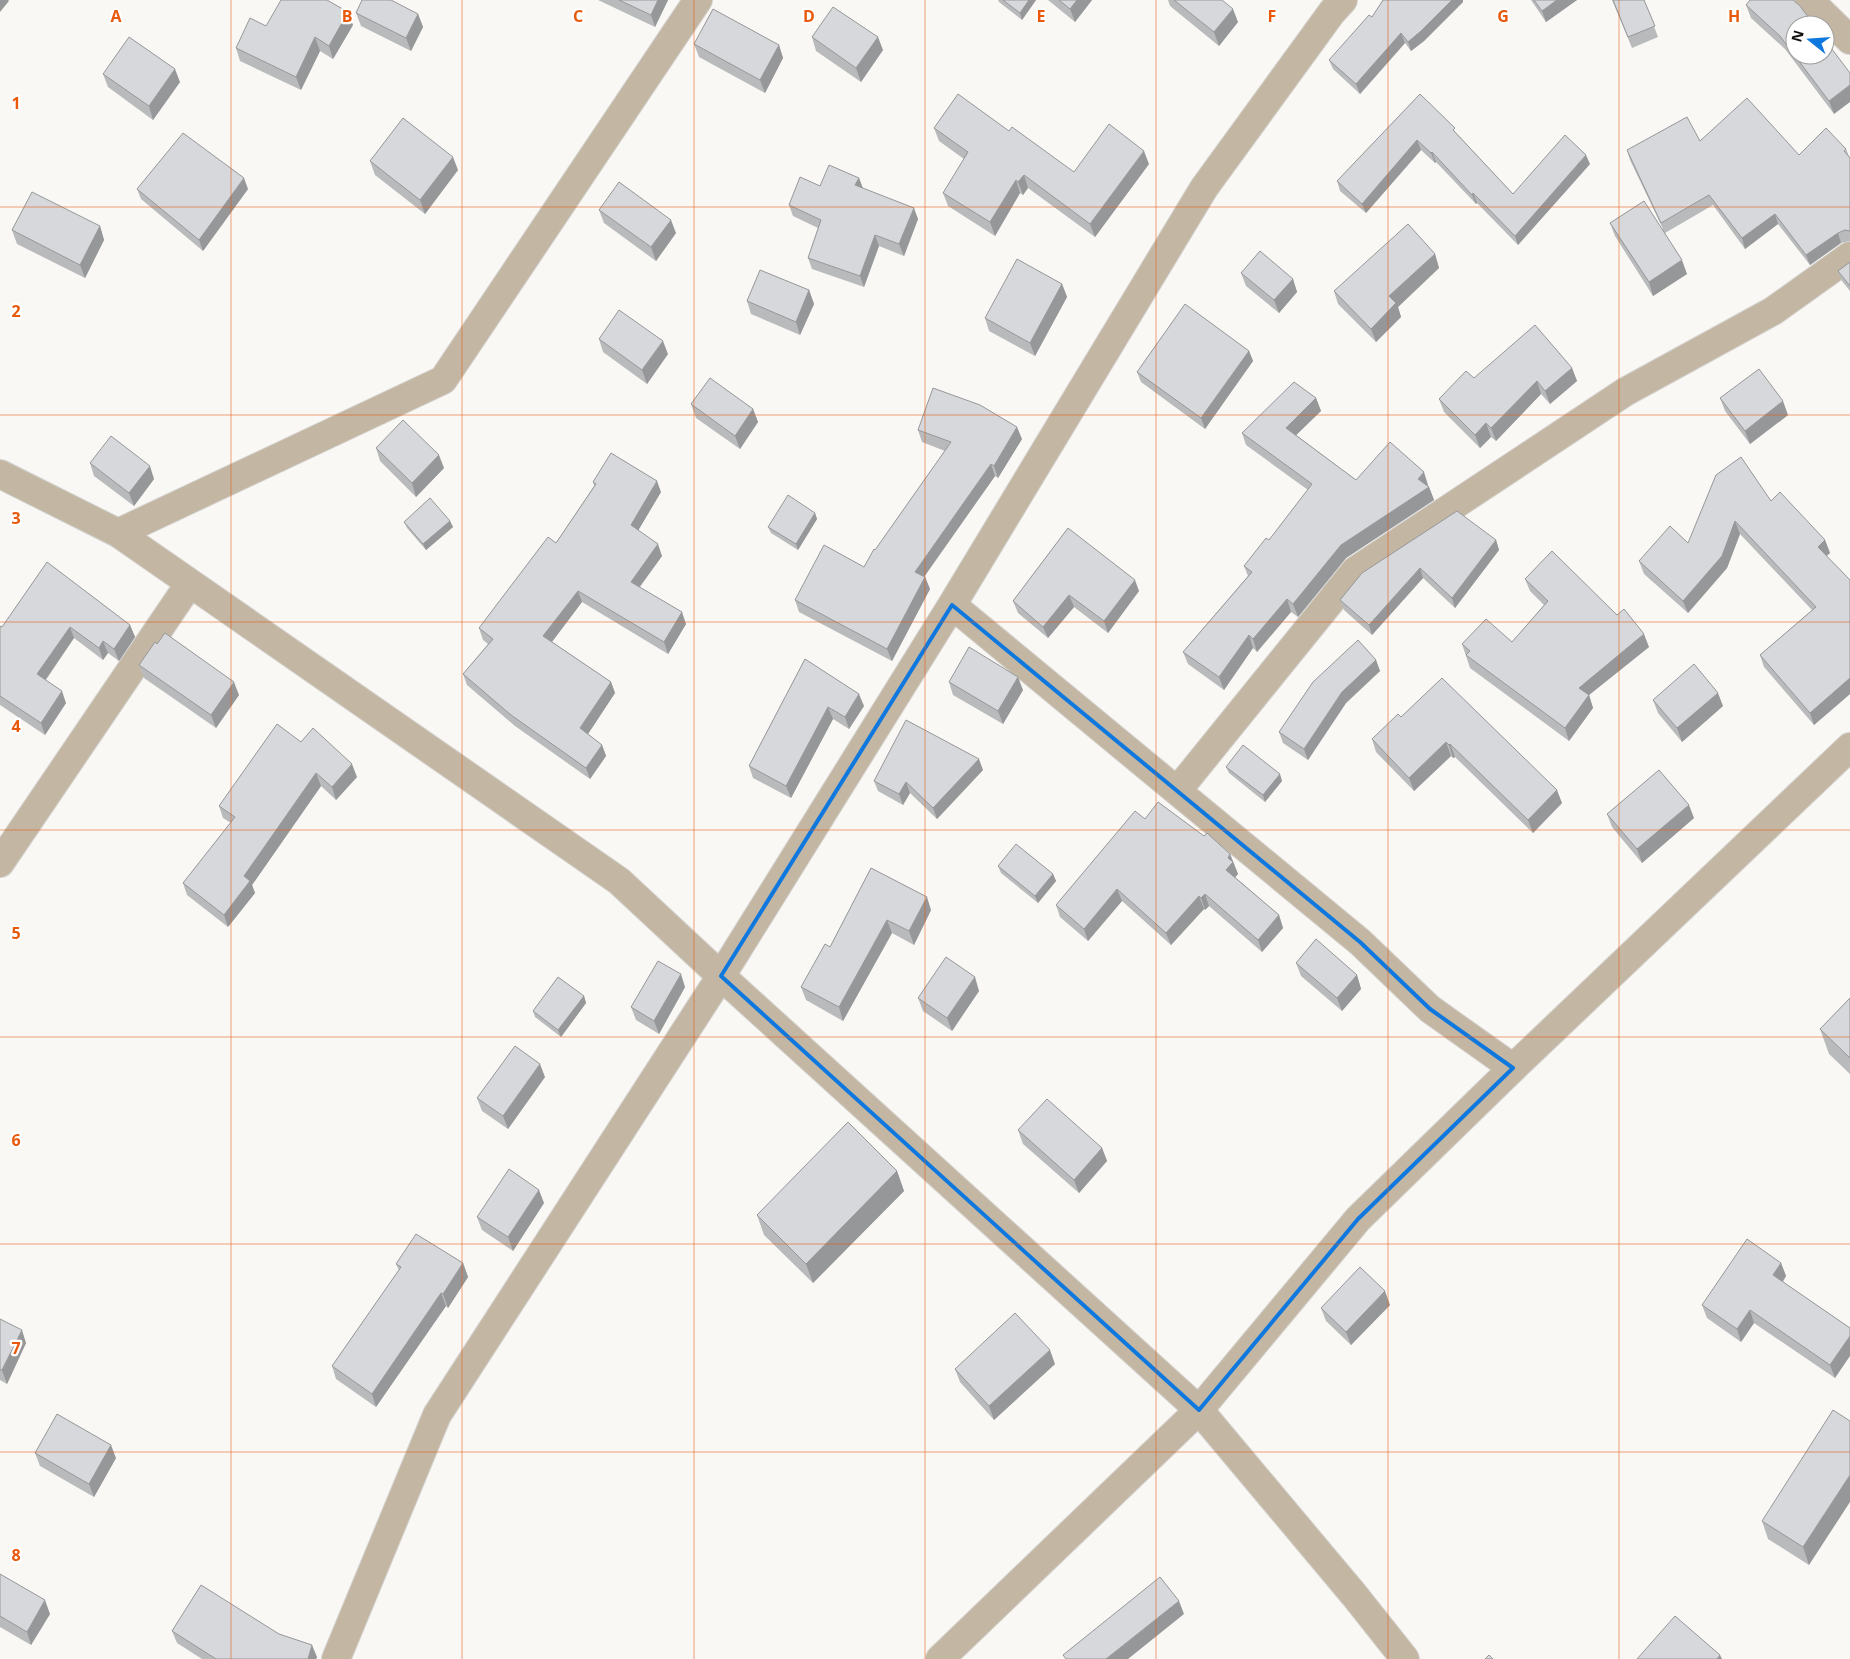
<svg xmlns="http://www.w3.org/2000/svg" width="1850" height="1659" font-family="'Open Sans',sans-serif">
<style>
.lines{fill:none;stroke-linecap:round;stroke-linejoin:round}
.minor-casing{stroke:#d5d3d0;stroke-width:30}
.tertiary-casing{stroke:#d5d3d0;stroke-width:30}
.minor{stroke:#c3b7a4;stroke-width:28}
.tertiary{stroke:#c3b7a4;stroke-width:28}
.wall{fill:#b8babc}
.shaded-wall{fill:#969799}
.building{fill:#d6d8db;stroke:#969799}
.marked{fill:none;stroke:#0e78df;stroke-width:4;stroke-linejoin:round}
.grid{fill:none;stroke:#e8590c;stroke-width:1;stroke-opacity:0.55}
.grid-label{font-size:16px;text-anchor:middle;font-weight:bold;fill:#e8590c;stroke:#fff;stroke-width:4.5;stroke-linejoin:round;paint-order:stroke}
</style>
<rect width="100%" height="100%" fill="#faf8f5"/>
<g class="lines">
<defs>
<path id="minor" d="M1809 0 1850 40
M0 474 118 533 619 881 721 976 1199 1410 1355 1596 1405 1659
M118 533 443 380 698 0
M952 605 1177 791
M0 863 190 583
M1513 1068 1430 1009 1360 942 1177 791 1355 571 1625 392 1773 311 1850 256
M336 1659 437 1415 721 976 952 605 1204 188 1332 12 1343 0"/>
<path id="tertiary" d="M940 1659 1199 1410 1358 1219 1513 1068 1850 747"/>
</defs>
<use href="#minor" class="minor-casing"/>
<use href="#tertiary" class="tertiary-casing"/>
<use href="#minor" class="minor"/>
<use href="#tertiary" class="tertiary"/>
</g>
<path class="wall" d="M598 0H668L655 27Z
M998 0H1036L1022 20 999 2Z
M1048 0H1092L1075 22Z
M1168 0H1222L1238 22 1219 46 1170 6Z
M1383 0H1463V2L1424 41 1411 51 1405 43 1360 94 1333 69 1329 60 1372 17Z
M1531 0H1577L1546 22Z
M1612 0H1644L1658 37 1632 48Z
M1746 5 1825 55 1834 114 1785 49 1751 18Z
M356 13 418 14 423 27 411 51 361 26Z
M353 25 333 59 320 51 301 90 240 61 236 48 266 26Z
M812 37 883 50 861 82 816 51Z
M694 44 779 45 783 58 765 93 699 57Z
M103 74 180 82 153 120 108 87Z
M1420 94 1513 194 1590 164 1518 245 1477 203 1476 204 1436 162 1435 163 1421 150 1366 213 1340 191 1337 181Z
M934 128 1009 131 1074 172 1149 164 1095 237 1028 188 1023 195 1020 193 995 236 948 206 943 193 964 159 939 141Z
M1700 141 1799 155 1846 149 1849 156 1850 158V241L1841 243 1810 265 1778 224 1745 249 1713 205 1665 233 1687 274 1653 296 1615 236 1610 223 1663 229 1630 160 1627 150Z
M370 161 458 170 425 214 375 175Z
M859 178 863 188 918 219 904 256 879 246 864 287 812 269 808 258 818 228 793 216 789 205 820 186Z
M137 189H248L203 251 141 199Z
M599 210 676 233 656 261 604 223Z
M100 226 104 240 85 278 17 244 12 230Z
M1435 254 1439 268 1398 307 1401 317 1376 342 1338 304 1334 291Z
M1850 262V291L1842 281 1838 271Z
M1241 273 1293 279 1297 292 1279 313 1246 286Z
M1062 284 1067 297 1035 356 989 331 985 318Z
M809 290 814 304 800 335 751 314 747 301Z
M599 339 668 354 647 384 603 352Z
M1249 351 1253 361 1205 429 1141 382 1137 372Z
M1572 368 1577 381 1550 404 1541 394 1496 441 1491 437 1480 448 1444 412 1439 399 1474 378Z
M1316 398 1321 411 1296 435 1356 480 1428 485V486L1429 487 1434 500 1346 558 1298 617 1291 612 1257 652 1253 648 1224 690 1188 664 1183 652 1248 576 1244 566 1269 540 1308 490 1246 445 1242 433Z
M1720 398 1788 415 1750 444 1725 411Z
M691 404 753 409 758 422 740 449 696 418Z
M918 430 1022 439 998 478 995 476 924 577H925L930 589 892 661 799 612 795 600 864 567 945 451 922 442Z
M376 448 444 468 416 497 380 461Z
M90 463 154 479 134 506 94 476Z
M593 482 661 492 638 530 662 556 640 587 686 624 668 654 582 602 552 642 611 682 615 693 588 734 602 745 606 756 590 779 515 726 467 685 463 674 488 644 483 640 479 628 556 543 594 486Z
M1771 501 1825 540 1830 553 1826 556 1850 580V694L1814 725 1764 667 1760 655 1812 610 1740 534 1727 568 1688 613 1644 574 1639 561 1688 543Z
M815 513 817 519 798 550 771 533 768 527Z
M450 521 453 527 426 550 407 528 404 522Z
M1068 528 1139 591 1108 633 1074 607 1048 638 1018 613 1013 601Z
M1496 540 1499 550 1455 608 1423 578 1372 635 1344 610 1340 600 1362 573Z
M1525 579 1649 647 1589 695 1593 708 1569 741 1470 668 1462 644 1512 642 1544 605 1530 591Z
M130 625 135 637 119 661 108 653 103 660 74 638 46 680 66 703 45 735 0 705V626L2 627Z
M157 644 239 695 216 728 144 678 139 665Z
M805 659 864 706 849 729 833 719 791 798 753 778 749 766Z
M1376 660 1380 671 1346 703 1308 760 1283 743 1279 732Z
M949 682 1023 690 1003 724 953 695Z
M1653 700 1723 706 1682 742 1658 713Z
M1401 717 1562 803 1533 833 1455 757 1453 758 1451 756 1414 791 1376 752 1372 739Z
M301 742 357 777 336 800 321 786 252 885 255 893 228 927 187 895 183 883 231 823 223 818 219 806Z
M1226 767 1282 781 1265 802 1229 773Z
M983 770 937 819 910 793 903 805 878 791 874 781Z
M1607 814 1694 818 1642 863 1612 827Z
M1145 819 1230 854 1238 874 1235 877 1279 915 1283 928 1262 952 1209 906 1205 910 1204 909 1171 945 1122 901 1088 941 1060 917 1056 905Z
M998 866 1053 874 1056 881 1038 903 1001 873Z
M871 868 931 910 914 945 892 933 843 1021 806 1000 801 987 830 947Z
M1296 963 1357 975 1361 989 1342 1011 1301 976Z
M685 987 659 1034 636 1020 631 1007Z
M979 991 952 1031 923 1011 918 998Z
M584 996 586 1003 561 1037 535 1017 533 1011Z
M1850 998V1074L1829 1054 1820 1029Z
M545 1077 508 1129 482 1111 477 1098Z
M1018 1130 1102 1148 1107 1161 1079 1193 1023 1144Z
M897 1171 904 1191 813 1283 764 1235 757 1215Z
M544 1203 513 1251 482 1230 477 1217Z
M463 1263 468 1277 448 1308 446 1306 376 1407 336 1379 332 1366 399 1270 396 1264Z
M1781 1263 1786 1276 1783 1282 1850 1328 1835 1378 1754 1323 1741 1342 1707 1318 1702 1305Z
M1390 1305 1351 1345 1326 1321 1321 1308Z
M0 1319 26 1343 7 1384 0 1380Z
M1055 1364 994 1420 960 1382 955 1369Z
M1850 1421 1809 1565 1768 1539 1762 1521Z
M35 1453 116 1458 94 1497 40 1466Z
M0 1574 50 1614 31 1645 0 1627Z
M172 1631 317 1657 316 1659H202L177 1643Z"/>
<path class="shaded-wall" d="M0 0H8L9 1 0 12Z
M658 0H668L655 27 651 15Z
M1029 0H1036L1022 20 1020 13Z
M1077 0H1092L1075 22 1070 9Z
M1452 0H1463V2L1424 41 1411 51 1408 42Z
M1557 0H1577L1546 22 1542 11Z
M1233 9 1238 22 1219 46 1214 32Z
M348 12 353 25 333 59 329 46Z
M418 14 423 27 411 51 406 38Z
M1401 33 1405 43 1360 94 1356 84Z
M315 37 320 51 301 90 296 77Z
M878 37 883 50 861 82 856 68Z
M779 45 783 58 765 93 760 80Z
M175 69 180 82 153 120 149 106Z
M1850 85V102L1834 114 1829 101Z
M1417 140 1421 150 1366 213 1362 204Z
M1144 151 1149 164 1095 237 1090 224Z
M1432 152 1436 162 1435 163 1431 153Z
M1586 155 1590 164 1518 245 1515 236Z
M453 157 458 170 425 214 420 200Z
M1024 175 1028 188 1023 195 1018 182Z
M244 178 248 189 203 251 199 240Z
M859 178 863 189 855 185Z
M1016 180 1020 193 995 236 990 222Z
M1473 193 1477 203 1476 204 1472 195Z
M914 208 918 219 904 256 899 244Z
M1775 214 1778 224 1745 249 1742 238Z
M671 220 676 233 656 261 651 247Z
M100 226 104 240 85 278 80 265Z
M1838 233 1841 243 1810 265 1806 255Z
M875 235 879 246 864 287 860 276Z
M1435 254 1439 268 1398 307 1401 317 1376 342 1371 329 1389 296Z
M1682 260 1687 274 1653 296 1649 282Z
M1293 279 1297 292 1279 313 1274 300Z
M1062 284 1067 297 1035 356 1030 343Z
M809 290 814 304 800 335 796 322Z
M663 341 668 354 647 384 642 370Z
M1249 351 1253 361 1205 429 1201 418Z
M1572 368 1577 381 1550 404 1545 391Z
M1537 381 1541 394 1496 441 1491 428Z
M1316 398 1321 411 1290 441 1286 428Z
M1783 401 1788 415 1750 444 1745 431Z
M753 409 758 422 740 449 735 436Z
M1486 423 1491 437 1480 448 1475 435Z
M1017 427 1022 439 998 478 994 466Z
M439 455 444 468 416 497 412 483Z
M991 464 995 476 919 584 915 572Z
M150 466 154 479 134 506 129 493Z
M1424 472 1428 485 1423 491 1418 479Z
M657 481 661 492 635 536 631 525Z
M1429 487 1434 500 1346 558 1298 617 1293 604 1341 545Z
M815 513 817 519 798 550 796 544Z
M450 521 453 527 426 550 423 544Z
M1735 521 1740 534 1727 568 1688 613 1683 601Z
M1496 540 1499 550 1455 608 1452 598Z
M1825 540 1830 553 1822 560 1818 547Z
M658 544 662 556 635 593 631 582Z
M1420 568 1423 578 1372 635 1369 625Z
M925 577 930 589 892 661 887 649Z
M1135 580 1139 591 1108 633 1104 621Z
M578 591 582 602 548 647 543 636Z
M1069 595 1074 607 1048 638 1043 627Z
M1287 599 1291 612 1257 652 1253 639Z
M682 612 686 624 668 654 664 642Z
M130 625 135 637 119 661 114 649Z
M70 627 74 638 41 686 37 674Z
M1644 634 1649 647 1589 695 1593 708 1569 741 1565 728 1579 688Z
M1249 635 1253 648 1224 690 1219 677Z
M103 641 108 653 103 660 99 648Z
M1376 660 1380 671 1346 703 1308 760 1304 749 1342 692Z
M1018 677 1023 690 1003 724 998 711Z
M1850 678V694L1814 725 1810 713Z
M234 682 239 695 216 728 211 715Z
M611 682 615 693 584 740 580 728Z
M62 691 66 703 45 735 41 723Z
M1718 693 1723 706 1682 742 1677 728Z
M859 694 864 706 849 729 845 717Z
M828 707 833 719 791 798 786 786Z
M1446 742 1451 756 1414 791 1409 778Z
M1450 744 1455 757 1453 758 1449 745Z
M602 745 606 756 590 779 586 768Z
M979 759 983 770 937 819 933 808Z
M352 764 357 777 336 800 332 787Z
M316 773 321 786 252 885 255 893 228 927 224 915 244 876Z
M1280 774 1282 781 1265 802 1263 795Z
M906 782 910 793 903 805 899 794Z
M1557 790 1562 803 1533 833 1528 820Z
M1689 805 1694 818 1642 863 1637 849Z
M1230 854 1238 874 1231 882 1226 870 1228 858Z
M1053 874 1056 881 1038 903 1035 896Z
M1117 889 1122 901 1088 941 1084 929Z
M1205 894 1209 906 1205 910 1201 898Z
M1199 896 1204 909 1171 945 1166 933Z
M927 897 931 910 914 945 909 931Z
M1279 915 1283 928 1262 952 1258 940Z
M887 920 892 933 843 1021 839 1007Z
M681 974 685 987 659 1034 654 1021Z
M1357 975 1361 989 1342 1011 1337 998Z
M975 977 979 991 952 1031 947 1018Z
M584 996 586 1003 561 1037 558 1030Z
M540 1064 545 1077 508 1129 503 1116Z
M1102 1148 1107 1161 1079 1193 1074 1180Z
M897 1171 904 1191 813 1283 806 1264Z
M539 1190 544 1203 513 1251 508 1237Z
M463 1263 468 1277 448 1308 443 1294Z
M1781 1263 1786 1276 1778 1288 1773 1275Z
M1385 1291 1390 1305 1351 1345 1346 1332Z
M441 1293 446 1306 376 1407 372 1394Z
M1750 1310 1754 1323 1741 1342 1737 1329Z
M22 1330 26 1343 7 1384 2 1370Z
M1850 1336V1356L1835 1378 1830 1365Z
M1050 1350 1055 1364 994 1420 989 1406Z
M111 1445 116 1458 94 1497 89 1484Z
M1850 1475V1502L1809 1565 1803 1547Z
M45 1600 50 1614 31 1645 27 1632Z
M1179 1601 1184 1614 1128 1659H1106Z
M312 1645 317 1657 316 1659H308Z
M1720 1655 1722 1659H1717Z"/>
<path class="building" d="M281 0H327L348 12 329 46 315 37 296 77 236 48 250 18 266 26Z
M362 0H391L418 14 406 38 356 13Z
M619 0H658L651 15Z
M1003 0H1029L1020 13Z
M1059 0H1077L1070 9Z
M1174 0H1222L1233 9 1214 32Z
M1383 0H1452L1421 31 1408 42 1401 33 1356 84 1329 60 1369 15 1372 17Z
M1534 0H1557L1542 11Z
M1613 0H1644L1655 26 1628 37Z
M1750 0H1793L1800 6 1814 25H1795V55H1825V40L1850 73V85L1829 101 1780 36 1746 5Z
M833 7 878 37 856 68 812 37Z
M713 9 779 45 760 80 694 44Z
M129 37 175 69 149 106 103 74Z
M958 94 1009 131 1012 127 1074 172 1109 124 1144 151 1090 224 1024 175 1018 182 1016 180 990 222 943 193 968 152 934 128Z
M1420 94 1455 128 1453 130 1513 194 1565 135 1586 155 1515 236 1473 193 1472 195 1432 152 1431 153 1417 140 1362 204 1337 181Z
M1747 98 1799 155 1826 128 1846 149 1844 151 1850 158V231L1845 230 1838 233 1806 255 1775 214 1742 238 1709 195 1661 223 1627 150 1687 117 1700 141Z
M403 118 453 157 420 200 370 161Z
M183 133 244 178 199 240 137 189Z
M829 165 859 178 855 185 914 208 899 244 875 235 860 276 808 258 821 220 789 205 800 177 820 186Z
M619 182 671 220 651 247 599 210Z
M32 192 100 226 80 265 12 230Z
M1644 201 1682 260 1649 282 1610 223Z
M1408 224 1435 254 1389 296 1396 303 1371 329 1334 291Z
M1260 251 1293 279 1274 300 1241 273Z
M1017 259 1062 284 1030 343 985 318Z
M1850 262V286L1838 271Z
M760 270 809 290 796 322 747 301Z
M1185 304 1249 351 1201 418 1137 372Z
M619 310 663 341 642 370 599 339Z
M1535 325 1572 368 1545 391 1537 381 1491 428 1486 423 1475 435 1439 399 1466 371 1474 378Z
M1759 369 1783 401 1745 431 1720 398Z
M710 378 753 409 735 436 691 404Z
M1294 382 1316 398 1286 428 1356 480 1390 442 1424 472 1418 479 1429 487 1341 545 1293 604 1287 599 1253 639 1249 635 1219 677 1183 652 1252 572 1244 566 1266 538 1269 540 1312 484 1242 433Z
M933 388 980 405 1017 427 994 466 991 464 915 572 925 577 887 649 795 600 824 545 864 567 874 549 875 550 951 442 918 430Z
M403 420 439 455 412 483 376 448Z
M111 436 150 466 129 493 90 463Z
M611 453 657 481 631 525 658 544 631 582 682 612 664 642 578 591 543 636 611 682 580 728 602 745 586 768 511 715 463 674 493 639 479 628 548 537 556 543 596 484 593 482Z
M1741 457 1771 501 1780 492 1825 540 1818 547 1850 580V678L1810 713 1760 655 1816 607 1735 521 1722 556 1683 601 1639 561 1670 526 1688 543 1716 475Z
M788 495 815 513 796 544 768 527Z
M430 498 450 521 423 544 404 522Z
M1457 511 1496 540 1452 598 1420 568 1369 625 1340 600 1362 573Z
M1068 528 1135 580 1104 621 1069 595 1043 627 1013 601Z
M1552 551 1617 615 1624 609 1644 634 1579 688 1589 695 1565 728 1466 655 1470 651 1462 644 1486 619 1512 642 1548 601 1525 579Z
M47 562 130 625 114 649 103 641 99 648 70 627 37 674 62 691 41 723 0 696V626L2 627Z
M165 633 234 682 211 715 139 665 155 642 157 644Z
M1358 640 1376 660 1342 692 1304 749 1279 732 1313 682Z
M969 647 1018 677 998 711 949 682Z
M805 659 859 694 845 717 828 707 786 786 749 766Z
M1694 664 1718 693 1677 728 1653 700Z
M1442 678 1557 790 1528 820 1450 744 1449 745 1446 742 1409 778 1372 739 1398 714 1401 717Z
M906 720 979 759 933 808 906 782 899 794 874 781Z
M277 724 301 742 313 728 352 764 332 787 316 773 244 876 250 881 224 915 183 883 235 817 219 806Z
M1243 745 1280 774 1263 795 1226 767Z
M1659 770 1689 805 1637 849 1607 814Z
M1158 802 1204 836 1207 833 1230 854 1228 858 1233 862 1226 870 1279 915 1258 940 1205 894 1201 898 1199 896 1166 933 1117 889 1084 929 1056 905 1135 811 1145 819Z
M1016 844 1053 874 1035 896 998 866Z
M871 868 927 897 909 931 887 920 839 1007 801 987 825 944 830 947Z
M1316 939 1357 975 1337 998 1296 963Z
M946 957 975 977 947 1018 918 998Z
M658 961 681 974 654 1021 631 1007Z
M558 977 584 996 558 1030 533 1011Z
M1850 998V1058L1820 1029Z
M515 1046 540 1064 503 1116 477 1098Z
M1047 1099 1102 1148 1074 1180 1018 1130Z
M848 1122 897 1171 806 1264 757 1215Z
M509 1169 539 1190 508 1237 477 1217Z
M416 1234 463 1263 443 1294 441 1293 372 1394 332 1366 401 1267 396 1264Z
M1747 1239 1781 1263 1773 1275 1850 1328V1336L1830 1365 1750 1310 1737 1329 1702 1305Z
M1360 1267 1385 1291 1346 1332 1321 1308Z
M1015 1313 1050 1350 989 1406 955 1369Z
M0 1319 22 1330 2 1370H0Z
M1833 1410 1850 1421V1475L1803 1547 1762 1521Z
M57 1414 111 1445 89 1484 35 1453Z
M0 1574 45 1600 27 1632 0 1616Z
M1160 1577 1179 1601 1106 1659H1066L1063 1655Z
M201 1585 279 1634 312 1645 308 1659H216L172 1631Z
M1675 1616 1720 1655 1717 1659H1637Z
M1489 1655 1493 1659H1485Z"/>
<path class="marked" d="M952 605 1360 942 1430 1009 1513 1068 1358 1219 1199 1410 721 976Z"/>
<path class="grid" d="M231 0V1659M462 0V1659M694 0V1659M925 0V1659M1156 0V1659M1388 0V1659M1619 0V1659M0 207H1850M0 415H1850M0 622H1850M0 830H1850M0 1037H1850M0 1244H1850M0 1452H1850"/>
<g class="grid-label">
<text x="116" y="22">A</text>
<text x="347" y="22">B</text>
<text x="578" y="22">C</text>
<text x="809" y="22">D</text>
<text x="1041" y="22">E</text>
<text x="1272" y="22">F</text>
<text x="1503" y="22">G</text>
<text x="1734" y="22">H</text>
<text x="16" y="109">1</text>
<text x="16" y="317">2</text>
<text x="16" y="524">3</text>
<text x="16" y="732">4</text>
<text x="16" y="939">5</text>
<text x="16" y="1146">6</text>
<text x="16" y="1354">7</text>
<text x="16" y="1561">8</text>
</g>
<g transform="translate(1810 40) rotate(287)"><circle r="24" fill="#ffffff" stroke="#a09f9f"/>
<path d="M0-4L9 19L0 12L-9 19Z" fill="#0e78df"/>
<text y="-8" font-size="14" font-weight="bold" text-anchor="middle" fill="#11100f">N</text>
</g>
</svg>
